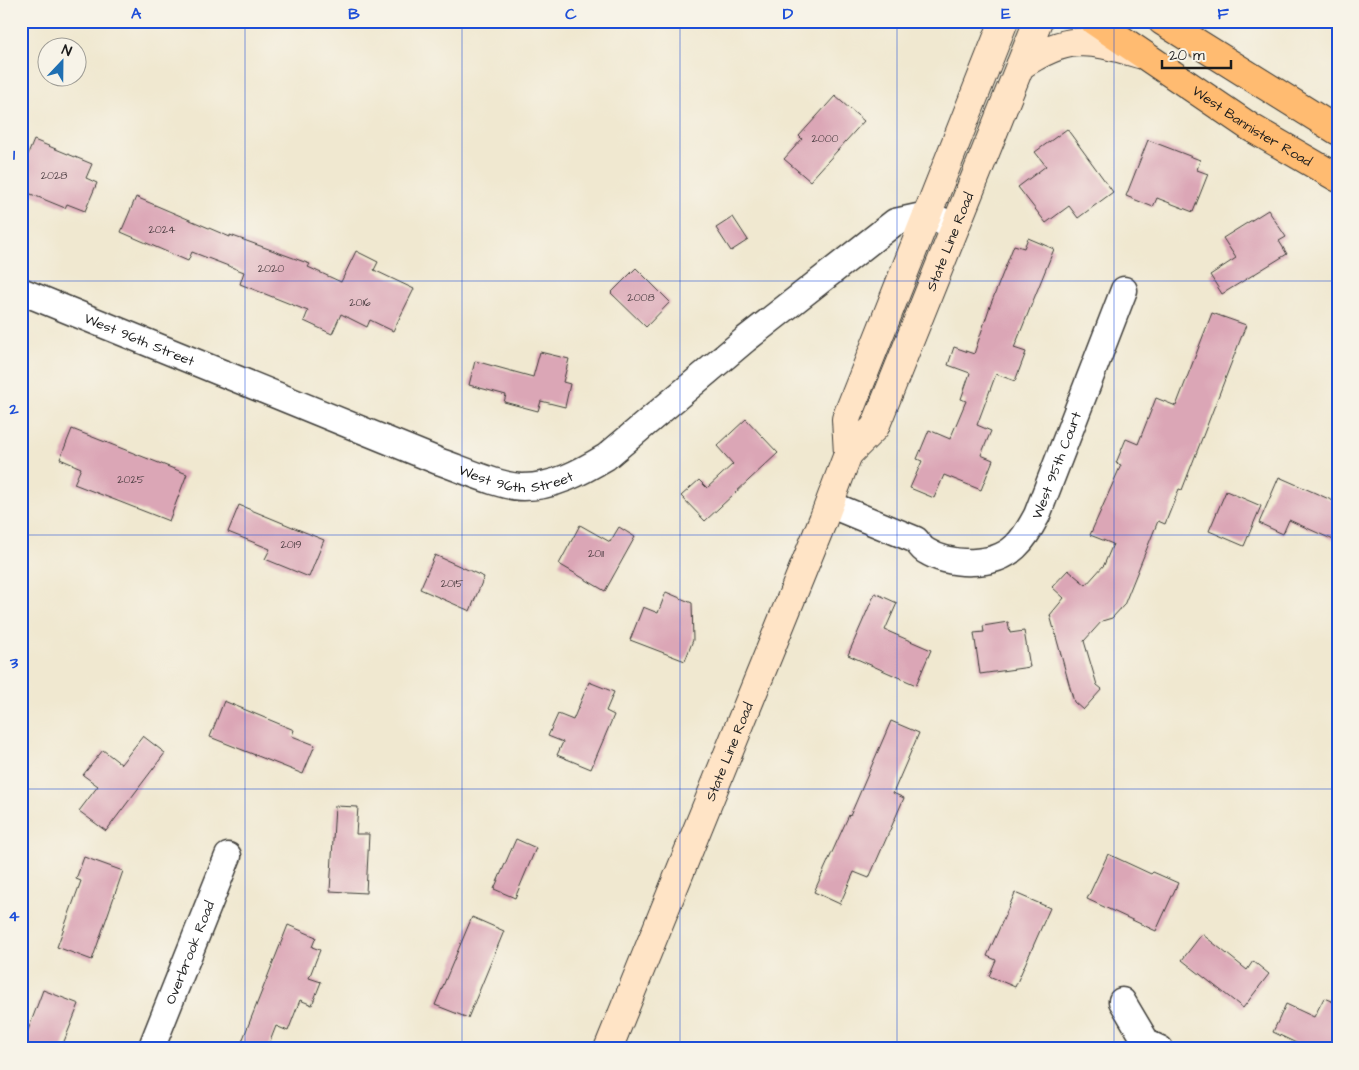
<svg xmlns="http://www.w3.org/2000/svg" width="1359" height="1070" font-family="'Architects Daughter',sans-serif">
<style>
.building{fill:#dba6b6}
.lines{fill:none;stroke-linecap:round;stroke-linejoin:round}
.minor-casing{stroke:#3c3b37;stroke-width:29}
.secondary-casing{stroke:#3c3b37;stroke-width:30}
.primary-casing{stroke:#3c3b37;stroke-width:30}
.minor{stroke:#fff;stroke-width:26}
.secondary{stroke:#ffe4c6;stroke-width:28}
.primary{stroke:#ffbb71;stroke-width:28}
.grid{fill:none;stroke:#1d4ed8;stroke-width:1;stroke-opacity:0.55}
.labels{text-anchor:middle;stroke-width:4;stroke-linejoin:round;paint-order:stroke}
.number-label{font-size:11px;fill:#4c3e42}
.street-label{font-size:14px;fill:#1c1c1c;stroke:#f7f3e8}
.neatline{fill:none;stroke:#1d4ed8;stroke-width:2}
.grid-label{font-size:16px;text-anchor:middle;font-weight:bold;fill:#1d4ed8}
</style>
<rect width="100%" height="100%" fill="#f7f3e8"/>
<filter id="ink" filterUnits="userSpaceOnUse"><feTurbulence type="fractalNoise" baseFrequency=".02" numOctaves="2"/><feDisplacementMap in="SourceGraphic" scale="10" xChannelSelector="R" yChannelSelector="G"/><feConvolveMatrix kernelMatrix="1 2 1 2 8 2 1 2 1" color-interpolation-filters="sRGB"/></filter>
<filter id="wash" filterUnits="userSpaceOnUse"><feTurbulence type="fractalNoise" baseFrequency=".0096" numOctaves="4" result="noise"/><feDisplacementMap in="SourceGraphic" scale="20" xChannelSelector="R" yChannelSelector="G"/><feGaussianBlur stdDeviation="1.12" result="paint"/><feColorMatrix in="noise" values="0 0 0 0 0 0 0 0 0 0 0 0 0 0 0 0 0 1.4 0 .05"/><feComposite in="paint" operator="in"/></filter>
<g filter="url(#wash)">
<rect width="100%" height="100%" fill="#f0e8d0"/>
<g id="blocks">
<path class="building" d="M835 96 864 121 810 181 784 159 802 139 799 136Z
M1067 129 1113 192 1078 218 1069 206 1046 223 1018 187 1046 166 1035 152Z
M34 140 92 164 86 178 97 183 85 211 67 204 65 208 21 190V171Z
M1148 140 1200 160 1197 170 1208 174 1193 212 1157 198 1153 207 1126 196Z
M136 197 230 237V235L310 264 308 267 341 282 356 251 378 262 374 270 414 289 393 331 370 320 367 327 341 314 332 334 304 321 308 311 240 284 244 272 192 252 188 261 121 232Z
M1268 210 1286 237 1279 241 1287 254 1222 294 1210 275 1236 258 1223 238Z
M733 217 748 240 731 251 716 228Z
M1028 238 1054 249 1014 348 1026 352 1015 381 996 374 977 425 991 431 981 455 993 460 981 490 944 475 934 498 910 488 922 461 917 459 929 430 950 439 966 401 961 399 970 373 948 365 954 347 974 354 990 306 1014 245 1024 248Z
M636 268 670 302 646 327 611 293Z
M1212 313 1246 325 1182 490 1179 489 1165 524 1158 521 1124 605 1112 618 1102 621 1084 641 1097 685 1102 689 1083 710 1074 702 1050 615 1064 598 1052 587 1068 570 1086 585 1104 565 1113 544 1090 535 1121 465 1116 463 1126 439 1138 444 1156 398 1176 406Z
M540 352 569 359 563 382 570 384 565 407 541 401 538 411 504 402 506 395 469 385 475 361 533 377Z
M746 419 778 453 705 521 681 496 699 480 707 488 733 464 717 446Z
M72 429 187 474 169 521 74 484 81 468 60 459Z
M1279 477 1338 503V542L1289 520 1283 534 1259 523Z
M1226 491 1261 506 1244 546 1209 531Z
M239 505 324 540 309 577 265 559 270 549 228 532Z
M580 525 610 542 619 527 635 537 605 591 559 564Z
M435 555 484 577 470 611 420 589Z
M666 592 692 603 693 640 685 661 630 640 643 607 658 613Z
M875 593 897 603 885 630 931 650 916 685 848 655Z
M1008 622 1010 633 1024 631 1030 667 980 674 974 633 984 632 983 626Z
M589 682 614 692 606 711 614 715 591 769 557 755 563 742 548 736 558 714 573 720Z
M224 701 294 730 292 736 315 745 303 774 210 737Z
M891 721 919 733 893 793 904 798 869 878 854 872 840 904 814 892 849 815 850 816Z
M143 736 165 753 106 831 79 811 98 786 83 775 103 750 121 764Z
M335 806 358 807 356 834H369L366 893 330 891Z
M516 839 536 848 515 898 494 889Z
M1108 854 1151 874 1153 872 1178 883 1156 931 1087 899Z
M84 857 123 871 92 960 57 947 81 881 76 879Z
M1015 893 1050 908 1015 987 989 976 996 960 987 956Z
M472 917 504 931 468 1018 435 1005Z
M288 925 316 937 312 947 320 950 309 978 321 982 312 1005 300 1000 288 1031 276 1026 267 1049H239Z
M1202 934 1247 970 1253 961 1269 974 1243 1008 1182 960Z
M43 990 79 1004 61 1049H21Z
M1324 998 1338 1004V1049H1309L1273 1032 1286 1004 1314 1017Z"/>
</g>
</g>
<g filter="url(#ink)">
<use href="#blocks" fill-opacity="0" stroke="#3c3b37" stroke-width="1"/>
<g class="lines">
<defs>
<g id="minor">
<path id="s1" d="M21 291 438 461C462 469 500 487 523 487 554 487 581 472 606 457L746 339 895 222 927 215 956 226"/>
<path id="s2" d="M829 504 916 540C919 544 922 549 926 551 950 566 994 567 1015 547 1025 538 1031 526 1037 515L1124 290"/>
<path d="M1122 1001 1147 1043 1160 1049"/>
<path id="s3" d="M151 1049 228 856"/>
</g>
<g id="secondary">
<path d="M1020 66C1067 35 1086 38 1139 54"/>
<path id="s4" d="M848 454 875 427 1038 21"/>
<path id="s5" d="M608 1049 823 520 848 454 846 419 1004 21"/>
</g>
<g id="primary">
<path id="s6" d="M1094 21 1250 127 1338 178"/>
<path d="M1162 21 1338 131"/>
</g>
</defs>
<use href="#minor" class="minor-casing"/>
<use href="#secondary" class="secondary-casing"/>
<use href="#primary" class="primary-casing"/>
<use href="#minor" class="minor"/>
<use href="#secondary" class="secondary"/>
<use href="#primary" class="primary"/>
</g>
</g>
<path class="grid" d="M245 21V1049M462 21V1049M680 21V1049M897 21V1049M1114 21V1049M21 281H1338M21 535H1338M21 789H1338"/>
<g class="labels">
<g class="number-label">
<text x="825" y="142">2000</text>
<text x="54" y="179">2028</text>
<text x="162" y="233">2024</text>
<text x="271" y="272">2020</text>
<text x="641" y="301">2008</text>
<text x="360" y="306">2016</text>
<text x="131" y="483">2025</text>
<text x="291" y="548">2019</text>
<text x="596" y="557">2011</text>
<text x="452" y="587">2015</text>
</g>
<g class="street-label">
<text dy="5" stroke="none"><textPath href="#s6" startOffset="190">West Bannister Road</textPath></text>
<text dy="5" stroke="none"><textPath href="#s4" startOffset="238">State Line Road</textPath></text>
<text dy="5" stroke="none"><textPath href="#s1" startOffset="128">West 96th Street</textPath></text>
<text dy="5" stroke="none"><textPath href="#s2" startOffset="296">West 95th Court</textPath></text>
<text dy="5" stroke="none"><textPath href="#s1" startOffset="532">West 96th Street</textPath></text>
<text dy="5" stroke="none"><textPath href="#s5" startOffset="321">State Line Road</textPath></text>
<text dy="5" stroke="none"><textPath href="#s3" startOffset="104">Overbrook Road</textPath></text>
</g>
</g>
<rect width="1359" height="1070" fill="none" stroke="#f7f3e8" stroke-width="55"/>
<g transform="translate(62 62) rotate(22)"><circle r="24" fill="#f7f3e8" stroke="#9f9d96"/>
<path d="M0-4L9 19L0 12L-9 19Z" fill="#1f6fb2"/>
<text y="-8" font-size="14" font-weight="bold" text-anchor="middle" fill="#1c1c1c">N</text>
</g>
<path d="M1162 60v8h69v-8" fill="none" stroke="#1c1c1c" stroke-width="2.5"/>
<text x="1169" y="60" font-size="15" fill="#1c1c1c" stroke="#f7f3e8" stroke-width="4" paint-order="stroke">20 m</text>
<rect x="28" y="28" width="1304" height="1014" class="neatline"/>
<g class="grid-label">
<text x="136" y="19">A</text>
<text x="354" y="19">B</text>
<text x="571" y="19">C</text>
<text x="788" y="19">D</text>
<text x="1006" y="19">E</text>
<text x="1223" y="19">F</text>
<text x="14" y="160">1</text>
<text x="14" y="414">2</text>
<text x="14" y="668">3</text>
<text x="14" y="921">4</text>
</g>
</svg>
